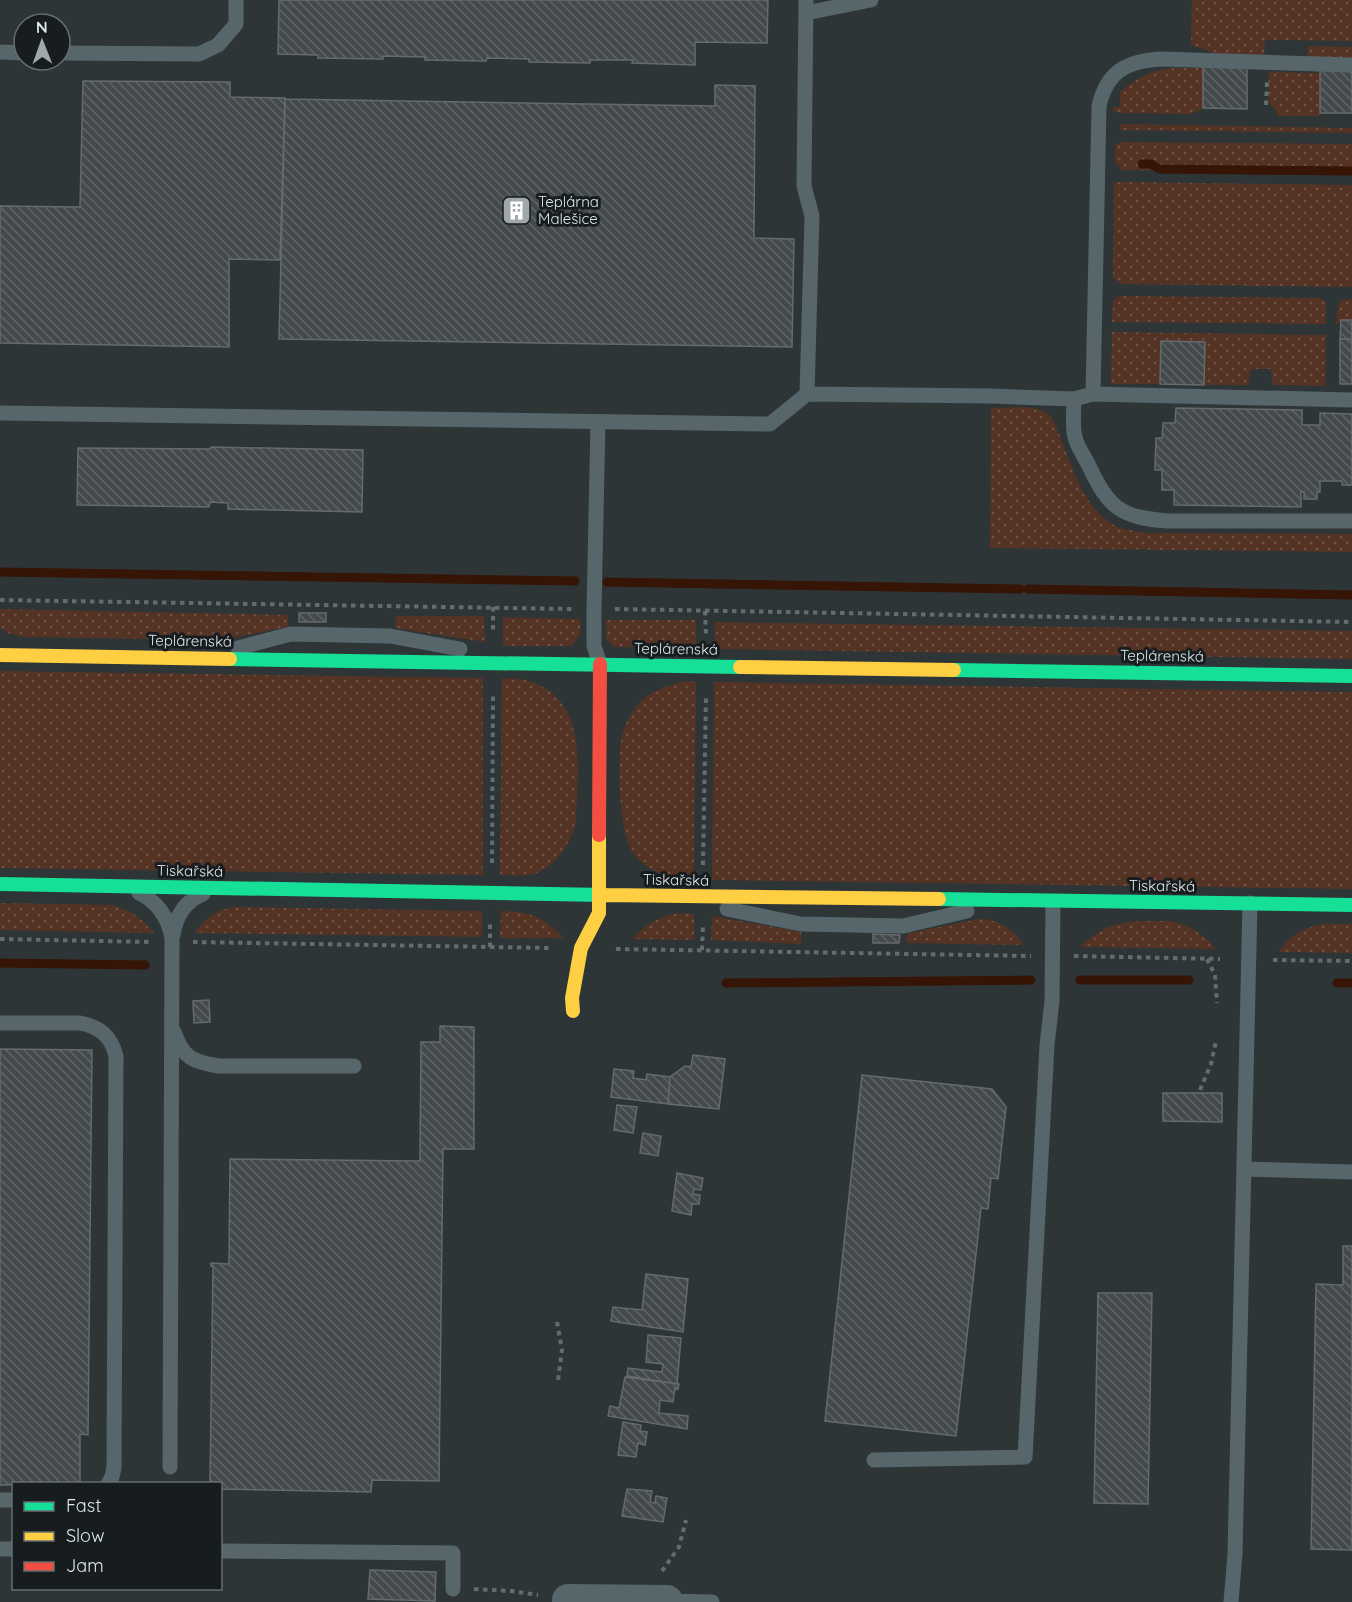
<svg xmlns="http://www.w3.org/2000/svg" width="1352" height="1602" font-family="Quicksand,sans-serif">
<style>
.grass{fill:url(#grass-dots)}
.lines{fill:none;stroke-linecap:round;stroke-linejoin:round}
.stream{stroke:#361406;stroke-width:9}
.building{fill:url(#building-back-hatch);stroke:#656b6d;stroke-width:1.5}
.path{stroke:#626d70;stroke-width:4;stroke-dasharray:4.5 4.5;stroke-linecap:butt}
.lane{stroke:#57666b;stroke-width:15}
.street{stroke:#57666b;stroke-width:32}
.fast{stroke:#16e098;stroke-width:14}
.slow{stroke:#ffcf43;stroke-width:14}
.jam{stroke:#f24e42;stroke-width:14}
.labels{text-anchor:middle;stroke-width:6;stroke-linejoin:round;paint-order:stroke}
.poi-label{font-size:15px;fill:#dee6e9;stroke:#171d1f;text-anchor:start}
.street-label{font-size:15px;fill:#dee6e9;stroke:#171d1f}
</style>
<defs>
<pattern id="grass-dots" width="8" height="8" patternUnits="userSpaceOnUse" patternTransform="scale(1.5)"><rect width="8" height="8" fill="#553324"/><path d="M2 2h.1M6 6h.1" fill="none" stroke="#6d5144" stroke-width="1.8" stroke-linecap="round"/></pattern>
<pattern id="building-back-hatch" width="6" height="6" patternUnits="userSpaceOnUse" patternTransform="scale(1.5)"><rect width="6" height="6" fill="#444a4c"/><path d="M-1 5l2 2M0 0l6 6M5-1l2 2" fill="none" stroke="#5f6466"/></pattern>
</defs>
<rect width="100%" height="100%" fill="#2d3537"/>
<path class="grass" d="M1192 0H1352V41L1265 40 1264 56 1217 54 1191 45Z
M1308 46 1352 47V58L1307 57Z
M1174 68H1203V108L1191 114 1121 113 1113 111V107H1120V92C1136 78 1151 70 1174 68Z
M1269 72 1320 73V116H1277V111L1268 102Z
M1120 124 1352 128V133L1121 130Z
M1122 142 1352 144V173L1120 170V167L1115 164V145Z
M1120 182 1352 185V287L1122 284 1113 278 1114 183Z
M1119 296 1320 298 1325 301 1326 304V324L1112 322 1113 300Z
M1352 299V320H1341V324H1336L1338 303 1343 300Z
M1112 332 1326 335 1325 386 1273 385 1271 369H1251L1248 385H1204L1205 342 1161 341 1160 384H1111Z
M991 408C1009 408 1037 403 1051 416 1069 451 1079 510 1118 527 1127 530 1137 531 1146 533L1352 534V552L990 548Z
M0 609 288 615V627L221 640 24 637 10 634 0 628Z
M396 616H484L485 642 395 628Z
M503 617 580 619V635L571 646H503Z
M606 620H696V648L614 647 606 639Z
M715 622 1352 631V659L715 649Z
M0 671 483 678V875L0 868Z
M502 678C510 679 518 679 525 680 591 697 577 772 576 823 570 844 556 866 534 874 523 877 511 875 500 875Z
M688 681 696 682 694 879C672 878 652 874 636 857 618 836 618 767 621 740 623 729 629 716 636 707 650 690 668 685 688 681Z
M714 682 1352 692V889L712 880Z
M0 903 112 905 131 912 144 922 154 933 0 930Z
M234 907 482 911V937L195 933C205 918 216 910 234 907Z
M501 911C534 912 540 916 564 938H500Z
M680 913 694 914V940L632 939C648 923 657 917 680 913Z
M712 916 801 932V944L711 940Z
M978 919C998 918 1013 930 1024 945L906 943V936L910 933Z
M1169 921C1189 925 1203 933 1216 949L1080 947C1109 919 1131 921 1169 921Z
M1323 924H1352V953L1278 952C1291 936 1303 927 1323 924Z"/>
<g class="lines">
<path class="stream" d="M1142 164H1151L1159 169 1352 171
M0 572 575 581
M607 582 1020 589
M1028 589 1352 595
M0 963 145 965
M1080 980H1189
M726 983 1031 980
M1337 983H1352"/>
</g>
<path class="building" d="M279 0H768L767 43 695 42V65L632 63 633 60H590V63L529 62V59L487 58 486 61 425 60V57L383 56V59L318 58V55L278 54Z
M1203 65 1247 66V109L1203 108Z
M1320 70H1352V113H1320Z
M83 81 230 82V97L285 98 280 260 229 259V347L0 343V206L80 207Z
M715 85 755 86 754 238 794 239 792 347 279 339 285 99 715 106Z
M1341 320H1352V339H1340Z
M1340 339H1352V384H1340Z
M1161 341 1205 342 1204 385 1160 384Z
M1176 408 1302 410V425H1320V413L1352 414V485H1342V481H1320V492H1317V499H1304V492H1301V507L1174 505V490H1162V470H1155L1156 438H1162L1163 423H1175Z
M211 447 363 450 362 512 228 509V503L210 502 209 507 77 505 78 448 211 449Z
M299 613H326V622H299Z
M873 934 900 935 899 943H873Z
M209 1000 210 1022 194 1023 193 1001Z
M440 1026 474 1027V1149H443L439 1481 372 1480 371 1492 220 1489V1484H210L213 1266H211V1263L229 1264 230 1159 420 1161 421 1042H440Z
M0 1049 92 1050 88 1435 80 1434V1484L0 1485Z
M693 1055 725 1059 719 1109 668 1104 670 1077 685 1066 691 1067Z
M614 1069 634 1071 633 1078 646 1080 647 1074 670 1077 668 1104 611 1097Z
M862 1075 992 1089 1006 1107 998 1179 991 1178 988 1209 981 1208 956 1436 825 1421Z
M1163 1093H1222V1122L1163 1121Z
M617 1105 637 1107 633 1133 614 1130Z
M643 1133 661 1136 658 1156 640 1153Z
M677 1173 703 1178 701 1190 694 1189 693 1194 700 1195 699 1204H692L691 1215 672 1211Z
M1343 1246H1352V1550L1311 1549 1316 1284 1343 1285Z
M646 1274 688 1279 683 1332 611 1321 613 1307 642 1310Z
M1098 1293H1152L1148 1504 1094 1503Z
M648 1335 681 1338 677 1384 627 1376 628 1368 662 1372 663 1364 646 1362Z
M625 1377 679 1384 678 1389 675 1388 673 1402 660 1400 659 1413 688 1416 687 1429 608 1416 610 1406 619 1408Z
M623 1422 641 1425 640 1431 647 1432 645 1445 638 1443 636 1457 618 1455Z
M627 1489 652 1491 650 1502 655 1503 656 1496 667 1498 663 1522 622 1516Z
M370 1570 436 1572 435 1601 368 1599Z"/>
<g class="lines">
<path class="path" d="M1266 105 1267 82
M0 600 572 609
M493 607V634
M615 609 1352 622
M705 611 706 637
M492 863 493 693
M703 865 706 696
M0 939 152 942
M193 942 551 948
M490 947V924
M616 949 1031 956
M702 950 703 926
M1074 956 1220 959
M1207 959 1215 975 1217 1003
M1273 960 1352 961
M1200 1090 1211 1064 1216 1041
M557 1322 562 1350 558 1380
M662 1571 679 1547 686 1520
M474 1589 511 1591 538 1595"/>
<path class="lane" d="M806 13 871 0
M0 52 24 53
M60 53 199 54 218 45 236 24V0
M807 394 991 396 1074 399 1093 394 1352 400
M1093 394 1099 106C1107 71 1127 61 1161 59L1352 65
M1074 399C1074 411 1072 426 1075 437 1077 447 1085 457 1089 466 1109 508 1120 517 1167 521H1352
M0 413 770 424 807 394 812 216 804 186 806 0
M598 422 594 609V646L600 664
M238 648 291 634 390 636 460 649
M139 893C158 902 168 917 172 938L170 1467
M727 909 801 924 903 926 967 911
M173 935C176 916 185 901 203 894
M0 1023H80C100 1027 111 1036 116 1056L114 1468 112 1477 108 1484
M174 1032C183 1058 193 1062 219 1066H354
M1244 1169 1352 1172
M874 1460 1025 1457 1047 1045 1052 1001 1053 902
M0 1500H14
M0 1549H14
M220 1551 453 1553V1589
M667 1601 712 1602
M1231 1602 1235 1554 1250 903"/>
<path class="street" d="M568 1602V1600L667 1601"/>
<path class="fast" d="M230 659 740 667
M954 670 1352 676
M0 884 605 895
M939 899 1352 905"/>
<path class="slow" d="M0 655 230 659
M740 667 954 670
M605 895 939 899
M573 1011 572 998 581 948 599 913V835"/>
<path class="jam" d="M599 835 600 664"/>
</g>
<defs>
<symbol id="building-square" viewBox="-11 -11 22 22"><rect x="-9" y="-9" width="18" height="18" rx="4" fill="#a0a8ab" stroke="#171d1f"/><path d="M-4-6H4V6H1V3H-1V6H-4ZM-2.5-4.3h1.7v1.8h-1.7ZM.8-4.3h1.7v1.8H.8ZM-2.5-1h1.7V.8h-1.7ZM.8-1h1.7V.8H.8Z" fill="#fff"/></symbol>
</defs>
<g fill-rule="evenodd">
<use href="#building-square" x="500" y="194" width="33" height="33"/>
</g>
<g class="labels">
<g class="poi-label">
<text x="538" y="207">Teplárna<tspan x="538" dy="17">Malešice</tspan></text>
</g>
<g class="street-label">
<text transform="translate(190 641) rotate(1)" y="5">Teplárenská</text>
<text transform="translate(676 649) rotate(1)" y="5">Teplárenská</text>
<text transform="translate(1162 656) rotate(1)" y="5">Teplárenská</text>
<text transform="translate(190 871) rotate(1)" y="5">Tiskařská</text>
<text transform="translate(676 880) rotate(1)" y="5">Tiskařská</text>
<text transform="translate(1162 886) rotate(1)" y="5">Tiskařská</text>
</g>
</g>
<rect x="12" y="1482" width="210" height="108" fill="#171d1f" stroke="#676d70" stroke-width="1.5"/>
<rect x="24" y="1502" width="30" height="9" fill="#16e098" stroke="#676d70" stroke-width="1.5"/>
<text x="66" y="1512" font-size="18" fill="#dee6e9">Fast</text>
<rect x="24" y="1532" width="30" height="9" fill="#ffcf43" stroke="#676d70" stroke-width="1.5"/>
<text x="66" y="1542" font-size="18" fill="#dee6e9">Slow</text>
<rect x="24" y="1562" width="30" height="9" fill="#f24e42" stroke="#676d70" stroke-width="1.5"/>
<text x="66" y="1572" font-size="18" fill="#dee6e9">Jam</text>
<g transform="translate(42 42) rotate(359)"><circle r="28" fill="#171d1f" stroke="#676d70" stroke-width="1.5"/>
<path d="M0-4.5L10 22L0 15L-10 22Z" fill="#a0a8ab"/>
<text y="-9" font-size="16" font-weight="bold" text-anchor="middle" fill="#dee6e9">N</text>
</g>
</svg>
